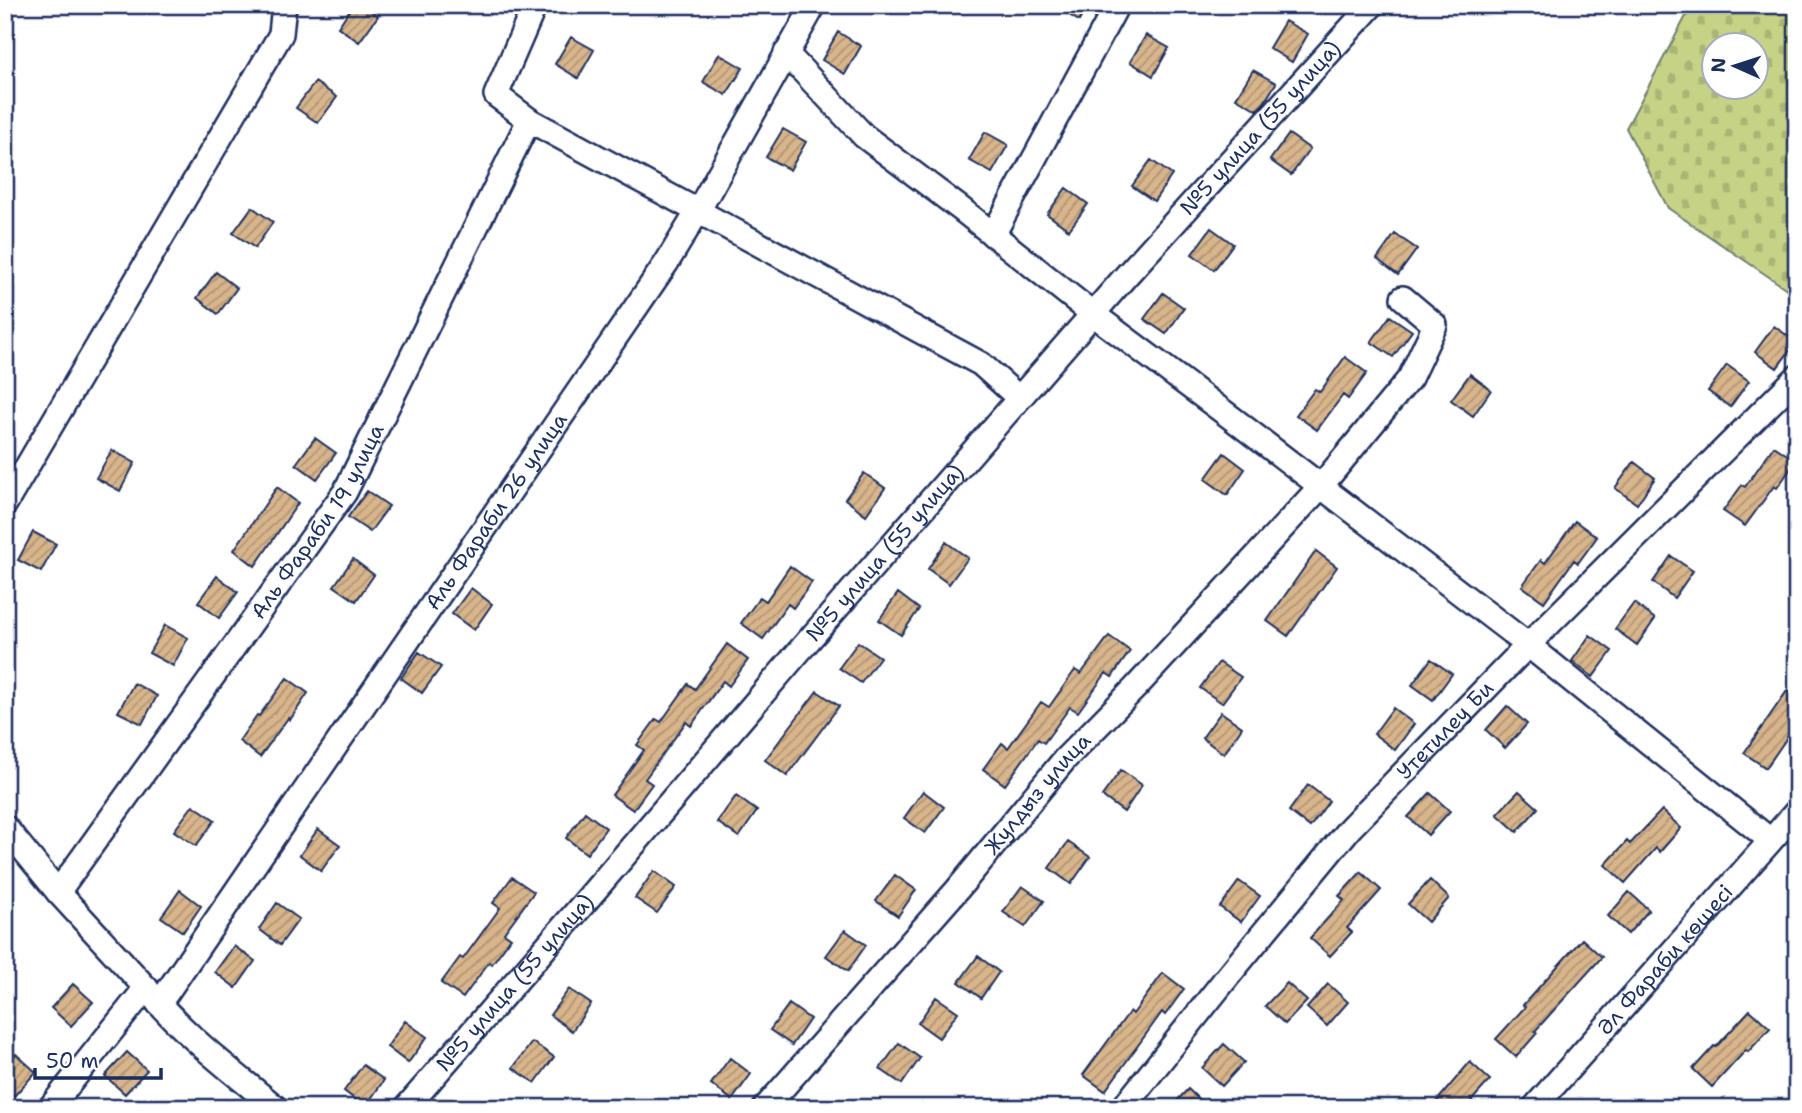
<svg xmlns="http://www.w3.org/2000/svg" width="1802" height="1113" font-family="'Shantell Sans',sans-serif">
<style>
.cemetery{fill:url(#cemetery-stones);stroke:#708072;stroke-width:2;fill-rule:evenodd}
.building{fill:url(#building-hatch);stroke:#1b2f5e;stroke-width:2}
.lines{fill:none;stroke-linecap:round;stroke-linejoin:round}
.minor-casing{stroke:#1b2f5e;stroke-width:28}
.minor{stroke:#fff;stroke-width:23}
.labels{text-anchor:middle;stroke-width:6;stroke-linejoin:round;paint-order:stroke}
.street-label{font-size:21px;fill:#1b2f5e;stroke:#fff}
</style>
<defs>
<pattern id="cemetery-stones" width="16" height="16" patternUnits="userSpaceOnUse" patternTransform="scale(1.75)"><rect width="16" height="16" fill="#c6d285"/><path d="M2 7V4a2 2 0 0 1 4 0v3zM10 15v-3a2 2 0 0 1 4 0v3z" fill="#aab575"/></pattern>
<pattern id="building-hatch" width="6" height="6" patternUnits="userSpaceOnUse" patternTransform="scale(1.75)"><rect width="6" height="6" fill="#d9b58b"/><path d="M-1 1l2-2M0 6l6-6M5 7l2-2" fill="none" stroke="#af9475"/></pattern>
</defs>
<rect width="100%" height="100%" fill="#fff"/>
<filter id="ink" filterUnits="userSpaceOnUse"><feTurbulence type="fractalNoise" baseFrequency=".0143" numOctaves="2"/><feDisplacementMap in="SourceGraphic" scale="14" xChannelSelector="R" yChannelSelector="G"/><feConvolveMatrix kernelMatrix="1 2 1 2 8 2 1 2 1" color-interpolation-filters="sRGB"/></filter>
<g filter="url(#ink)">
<path class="cemetery" d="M1692 5H1797V296L1668 208 1626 128ZM1714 46H1756V88H1714Z"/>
<path class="building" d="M353 5H363L378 16 359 42 338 27Z
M1053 5H1088L1079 21Z
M1285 21 1308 34 1292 62 1269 48Z
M838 32 861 46 845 74 822 60Z
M1146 35 1169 48 1153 76 1130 62Z
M571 37 594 50 578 78 555 64Z
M719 54 743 68 726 95 703 82Z
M1253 70 1276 83 1264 103 1257 110 1236 98Z
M315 82 337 97 318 123 296 108Z
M783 129 806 142 790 170 766 157Z
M985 132 1008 145 992 173 969 160Z
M1289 134 1310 149 1291 175 1270 160Z
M1151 160 1172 175 1154 201 1132 186Z
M1066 188 1088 204 1069 230 1047 214Z
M252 207 273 222 255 248 233 233Z
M1211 228 1233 244 1214 270 1192 254Z
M1395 234 1417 249 1398 275 1377 259Z
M216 272 237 288 218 314 197 298Z
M1163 293 1184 308 1166 334 1144 319Z
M1390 316 1412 331 1393 357 1371 342Z
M1774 326 1796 342 1777 368 1755 352Z
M1345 357 1367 373 1348 399 1343 395 1317 430 1296 415 1315 389 1320 392Z
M1727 365 1749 381 1730 407 1708 391Z
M1470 374 1491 390 1473 416 1451 400Z
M315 438 336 453 317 479 296 464Z
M1774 446 1796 461 1777 488 1774 486 1745 526 1723 511 1742 485 1745 487Z
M112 450 135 463 120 491 96 478Z
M1224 453 1245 469 1227 495 1205 479Z
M1634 462 1655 478 1637 504 1615 488Z
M864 473 885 488 866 515 845 499Z
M277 487 298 503 255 566 234 550Z
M367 491 389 506 370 532 348 517Z
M1575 521 1597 537 1578 563 1574 560 1544 602 1522 586 1541 560 1545 563Z
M33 532 56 544 41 572 18 560Z
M946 542 968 558 949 584 928 569Z
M1316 551 1337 567 1288 636 1267 621Z
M1671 556 1693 571 1674 598 1653 582Z
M353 559 374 575 356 601 334 586Z
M790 566 812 582 793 608 788 604 763 639 741 623 760 597 766 601Z
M217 576 238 592 219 618 198 602Z
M471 588 492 604 474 630 452 614Z
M898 593 919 609 901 635 879 620Z
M1634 603 1655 619 1637 645 1615 629Z
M165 625 188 638 173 666 149 653Z
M1590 635 1612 651 1593 677 1572 661Z
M1109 636 1130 651 1112 677 1106 673 1078 712 1070 707 1044 743 1038 739 1005 785 983 769 1002 743 1008 748 1041 702 1049 707 1075 670 1081 674Z
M858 642 880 657 861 683 839 668Z
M727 644 748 660 729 686 723 681 691 726 686 722 645 779 652 784 633 810 612 795 644 750 637 745 656 719 661 722 688 684 695 689Z
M419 652 441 667 422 693 401 678Z
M1431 659 1452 674 1433 700 1412 685Z
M1219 662 1241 677 1222 703 1200 688Z
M287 678 308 693 290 720 288 718 260 757 239 741 257 715 259 716Z
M134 683 157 696 142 724 118 712Z
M817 691 839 706 787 776 765 760Z
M1787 691 1797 698V723L1766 768 1744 753Z
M1507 706 1527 724 1505 748 1486 730Z
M1393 708 1414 724 1395 750 1374 734Z
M1221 712 1242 727 1224 754 1202 738Z
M1121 770 1142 785 1124 812 1102 796Z
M1308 785 1329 801 1310 827 1289 811Z
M923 791 944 807 925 833 904 818Z
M1519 791 1538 808 1517 832 1497 814Z
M1430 793 1450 811 1428 835 1408 817Z
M736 796 757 811 739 837 717 822Z
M193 805 215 820 196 846 174 831Z
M1662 810 1681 828 1660 852 1656 848 1625 883 1605 865 1627 841 1630 844Z
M585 812 606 828 587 854 566 838Z
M318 829 340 845 321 871 300 855Z
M1068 842 1090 857 1071 884 1049 868Z
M654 871 676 887 657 913 635 898Z
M1361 872 1381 890 1347 928 1352 932 1330 956 1310 938 1344 900 1339 896Z
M895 875 916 890 898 916 876 901Z
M512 877 534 892 504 933 511 938 492 964 489 962 463 998 441 983 460 957 463 959 500 908 493 903Z
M1430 880 1449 898 1428 922 1408 904Z
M1239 881 1260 896 1241 922 1220 907Z
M1022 886 1044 901 1025 927 1003 912Z
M180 890 201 906 183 932 161 917Z
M1629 892 1649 910 1628 934 1608 916Z
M277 903 299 919 280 945 259 929Z
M845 930 866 945 848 971 826 956Z
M1582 939 1602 957 1535 1031 1537 1033 1516 1057 1496 1039 1525 1007 1523 1005Z
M234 946 255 961 236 988 215 972Z
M978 956 999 972 981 998 959 982Z
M1163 973 1184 989 1165 1015 1162 1012 1105 1091 1083 1075 1130 1011 1133 1014Z
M1287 983 1307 1001 1285 1024 1265 1006Z
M73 984 93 1002 71 1026 51 1008Z
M1328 984 1348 1002 1327 1026 1307 1008Z
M569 989 591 1004 572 1031 550 1015Z
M936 997 958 1012 939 1038 918 1023Z
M789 1004 810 1019 792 1045 770 1030Z
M1750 1010 1770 1028 1748 1052 1746 1050 1712 1087 1693 1069 1714 1046 1716 1047Z
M405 1021 427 1037 408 1063 387 1047Z
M532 1042 554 1057 535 1083 513 1068Z
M899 1043 920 1058 902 1084 880 1069Z
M1224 1044 1244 1062 1222 1086 1202 1068Z
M127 1052 147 1070 125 1094 105 1076Z
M16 1054 36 1072 14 1096 5 1088V1066Z
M730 1058 751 1074 732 1100 711 1084Z
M1470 1062 1490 1080 1465 1108H1431Z
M363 1065 384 1080 365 1107 344 1091Z
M1188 1089 1208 1108H1170Z"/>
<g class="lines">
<defs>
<g id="minor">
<path d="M786 53 864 136 961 209 1093 314 1233 419 1528 645 1770 840"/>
<path d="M529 120 496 95 535 5"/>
<path d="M993 235 1117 5"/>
<path d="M5 504 281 34 284 5"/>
<path d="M5 827 58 892 146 988C182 1034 231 1070 276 1108"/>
<path id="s1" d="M58 892 345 492 529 120 981 364 1019 398"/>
<path id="s2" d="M159 1004 667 262 698 211 814 5"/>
<path d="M50 1108 146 988"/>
<path id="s3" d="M406 1108 572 917 795 656 1125 277 1372 5"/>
<path id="s4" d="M765 1108 957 890 1065 759 1135 688 1321 486 1410 378 1435 325 1403 298"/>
<path id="s5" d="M1123 1108 1228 976 1350 828 1528 645 1797 377"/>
<path id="s6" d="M1534 1108 1797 811"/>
</g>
</defs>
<use href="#minor" class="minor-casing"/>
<use href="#minor" class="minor"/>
</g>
</g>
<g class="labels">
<g class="street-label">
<text dy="7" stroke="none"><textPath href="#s3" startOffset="1300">№5 улица (55 улица)</textPath></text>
<text dy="7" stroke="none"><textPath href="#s2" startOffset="597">Аль Фараби 26 улица</textPath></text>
<text dy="7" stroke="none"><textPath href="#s1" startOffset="453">Аль Фараби 19 улица</textPath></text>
<text dy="7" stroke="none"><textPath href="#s3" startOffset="733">№5 улица (55 улица)</textPath></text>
<text dy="7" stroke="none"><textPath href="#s5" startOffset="497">Утетилеу Би</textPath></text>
<text dy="7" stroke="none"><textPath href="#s4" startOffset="416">Жулдыз улица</textPath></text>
<text dy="7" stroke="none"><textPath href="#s6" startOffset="198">Әл Фараби көшесі</textPath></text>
<text dy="7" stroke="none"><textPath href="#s3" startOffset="166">№5 улица (55 улица)</textPath></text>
</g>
</g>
<rect width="1802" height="1113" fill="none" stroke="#fff" stroke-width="28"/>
<rect x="14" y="14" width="1774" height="1085" fill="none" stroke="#1b2f5e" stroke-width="2.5" filter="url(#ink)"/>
<g transform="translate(1735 66) rotate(273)"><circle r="33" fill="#ffffff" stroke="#a4acbf" stroke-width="2"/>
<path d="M0-5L12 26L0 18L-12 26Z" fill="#1b2f5e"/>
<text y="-10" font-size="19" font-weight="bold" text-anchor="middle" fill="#1b2f5e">N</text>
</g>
<path d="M35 1068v10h126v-10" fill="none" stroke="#1b2f5e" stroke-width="3.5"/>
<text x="46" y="1068" font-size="21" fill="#1b2f5e" stroke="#ffffff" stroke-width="5" paint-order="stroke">50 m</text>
</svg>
